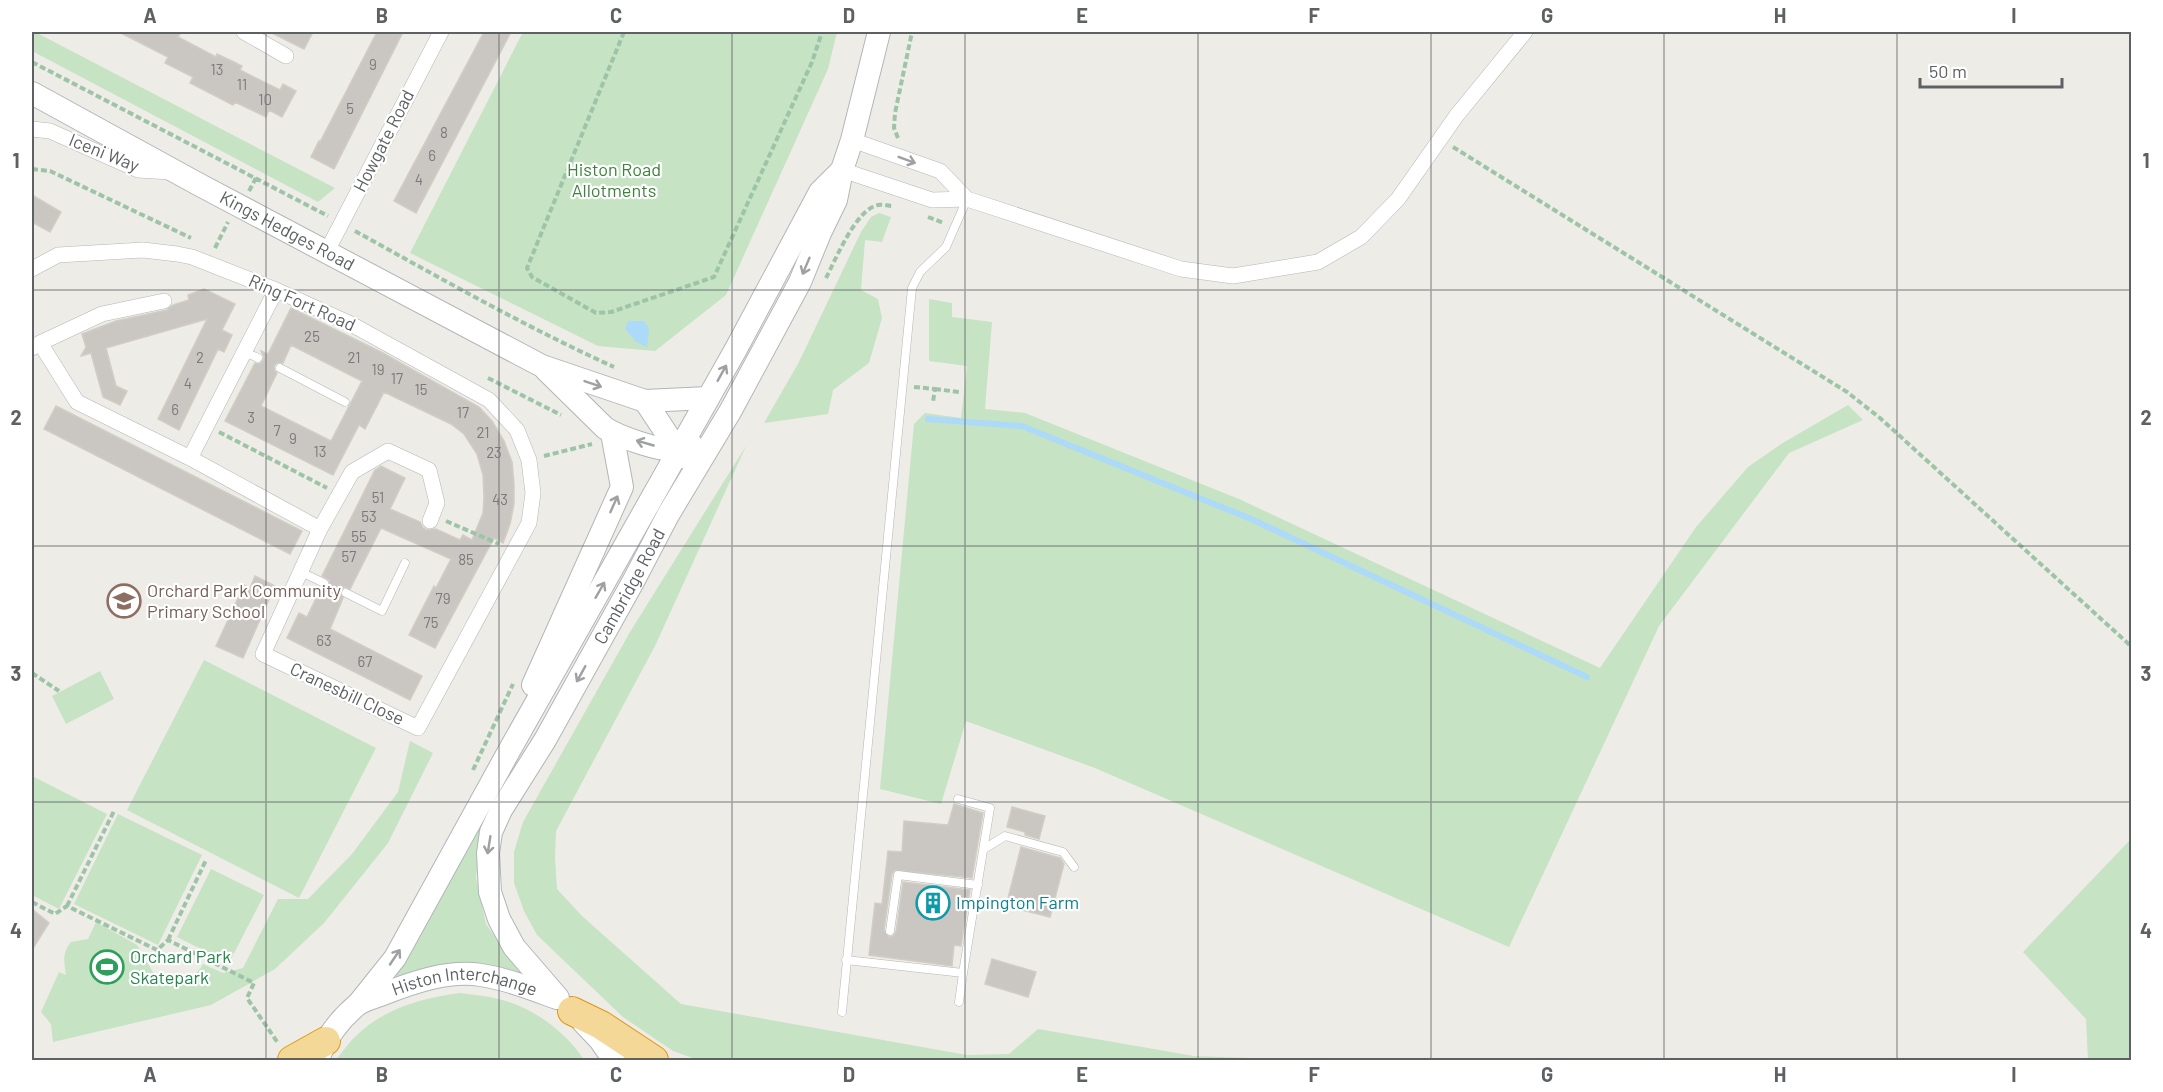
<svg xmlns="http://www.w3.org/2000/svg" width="2163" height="1092" font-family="Barlow,sans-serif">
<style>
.green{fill:#c6e3c4}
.water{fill:#acdaf8}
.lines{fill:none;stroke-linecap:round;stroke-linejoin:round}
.stream{stroke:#acdaf8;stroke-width:6}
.building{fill:#cac7c2;stroke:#d2cdc4;stroke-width:1.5;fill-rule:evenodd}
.lane-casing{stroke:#b3b6b9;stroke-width:9}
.street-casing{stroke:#b3b6b9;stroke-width:16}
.secondary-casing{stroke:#b2b5b9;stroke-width:24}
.highway-casing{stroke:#e09714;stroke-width:30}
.path{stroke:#9ec4a7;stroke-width:4;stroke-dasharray:6 3;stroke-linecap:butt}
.lane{stroke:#fff;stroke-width:8}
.street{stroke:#fff;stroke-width:15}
.secondary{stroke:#fff;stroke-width:22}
.highway{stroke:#f4d897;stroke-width:28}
.oneway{stroke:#9ea0a2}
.grid{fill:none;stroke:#5d6164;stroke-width:1.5;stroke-opacity:0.55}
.labels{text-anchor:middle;stroke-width:4.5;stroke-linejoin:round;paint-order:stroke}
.number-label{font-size:15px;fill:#787a7c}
.street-label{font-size:18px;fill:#5d6164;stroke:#fff}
.park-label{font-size:18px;fill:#3d833e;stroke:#fff}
.education-label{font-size:18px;fill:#785e54;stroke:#fff;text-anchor:start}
.culture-label{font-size:18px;fill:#0d838f;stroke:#fff;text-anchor:start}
.leisure-label{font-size:18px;fill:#27864d;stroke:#fff;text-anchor:start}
.neatline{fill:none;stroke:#5d6164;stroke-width:2}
.grid-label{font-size:20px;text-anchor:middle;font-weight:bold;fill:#5d6164}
</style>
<rect width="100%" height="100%" fill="#eeece6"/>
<path class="green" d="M32 32H35L335 188 318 202 32 51Z
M523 32H837L828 69 726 295 655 351 598 346 410 253Z
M879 213 891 217 882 242 865 240 861 290 878 299 882 318 869 363 833 390 828 414 764 423 799 362 861 232 871 217Z
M929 299 952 303V317L992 322 985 409 1025 413 1239 499 1600 668 1696 527 1748 467 1781 444 1848 405 1863 420 1789 453 1659 626 1509 947 1095 768 966 721 941 804 880 789 914 424 925 413 961 418 967 366 929 361Z
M746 446 655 646 556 831 555 858 557 889 582 916 681 1004 967 1055 1009 1054 1038 1029 1194 1056 1310 1060H698L673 1051 623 1017 537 935 524 911 514 883V852L523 822 630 632Z
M204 660 376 748 299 898 127 810Z
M100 671 114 699 66 724 52 696Z
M410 741 433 753 388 843 324 923 275 969 211 1005 53 1042 51 1024 41 1012 59 972 66 975C64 961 62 953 71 942L88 939 96 922 137 945 154 974C175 977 189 988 203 964L223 973 243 968 278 899H308L352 854 398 792Z
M32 776 107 814 59 909 32 895Z
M118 814 202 855 158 945 74 904Z
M486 815 489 817 480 839 476 878 486 924 502 947 528 976C513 972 498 967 482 964 454 958 425 969 399 978L396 975Z
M2131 839 2132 901 2129 903 2132 906 2131 1060H2088L2086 1019 2023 952Z
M211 869 264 895 229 963 177 937Z
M460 993C474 995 489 996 502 1000 534 1008 567 1033 584 1060H336C342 1052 349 1042 357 1035 385 1008 422 998 460 993Z"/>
<path class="water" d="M628 321H644L649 329 647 347 636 342 625 329Z"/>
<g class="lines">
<path class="stream" d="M928 419 1022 426 1251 519 1587 677"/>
</g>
<path class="building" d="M119 32H181L178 37 216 57 217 54 234 62 242 66 240 70 280 90 283 84 296 91 282 117 269 110 266 117 235 102 233 105 190 83 193 77 165 63 168 57Z
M270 32H313L304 49Z
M377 32H403L334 169 311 157 319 141 320 142Z
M484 32H511L416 213 394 201Z
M32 195 61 212 50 232 32 222Z
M204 289 235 304 222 330 232 335 224 352 218 349 179 430 158 419 207 319 106 348 116 386 127 391 120 405 103 397 91 353 81 356 86 347 82 334 116 321 167 310 173 305 189 300 188 295Z
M291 308 383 353 479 407 492 421 504 441 512 462 514 484V504L510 524 503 543 494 538 435 648 409 635 434 586 436 588 451 559 381 528 350 589 345 587 340 591 343 598 330 629 422 676 410 700 287 638 299 613 307 617 321 588 325 589 329 586V580L322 576 375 470 381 466 405 478 390 509 420 522 423 528 427 530 436 529 460 540 463 535 472 540 483 513 484 497 483 475 477 454 464 434 451 424 384 392 365 429 359 425 333 475 225 421 255 363 259 364 263 361 264 357 261 351 268 354ZM291 345 362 381 331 441 261 406 277 373 275 371 274 366 277 363H283Z
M56 406 302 531 290 554 44 429Z
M255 576 275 586 243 658 216 646 244 585 250 588Z
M954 804 983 813 972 878 895 870 892 874 884 930 889 937 893 936 896 932 903 882 970 890 961 946 954 945 952 966 869 955 875 903 882 904 888 851 902 852 904 821 948 825Z
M1012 807 1045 816 1039 839 1025 835V832L1007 827Z
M1021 847 1060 858 1064 864 1050 917 1006 906Z
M32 909 49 923 32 950Z
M992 959 1036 972 1028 997 985 984Z"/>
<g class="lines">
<defs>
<path id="lane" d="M245 352 258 358
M280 368 345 402
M301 572 324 583
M346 593 382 611 405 563
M984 849 1005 836 1063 852 1074 867
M890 931 898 875 978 885
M846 960 963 973 990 808 958 799
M959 1002 963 973
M842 1012 912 288 920 272 946 247 967 199"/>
<path id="street" d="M244 32 286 56
M32 129 50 131 138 170 171 172
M852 140 940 171 967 199
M842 170 932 200 967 199 1181 269 1233 276 1318 262 1361 237 1398 199 1457 115 1525 32
M327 251 441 32
M32 269 58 255 143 250 177 254 192 257 276 290 351 324 489 400 517 430 529 460 533 493 529 523 418 728 263 654 320 529 190 458 77 402 40 343 32 348
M40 343 102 314 164 301
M190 458 276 290
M320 529 352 472 388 451 429 470 437 503 430 521"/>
<g id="secondary">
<path id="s1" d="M32 93 198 184 542 366 645 401 708 398"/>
<path d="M546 370 605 428C619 437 662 452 678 450 682 450 687 446 691 444"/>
<path d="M645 401 682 457"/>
<path d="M533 685 622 487 612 433"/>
<path id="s2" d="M558 998 514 947 499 919 490 892 488 853 491 832 501 810 545 740 634 580 668 515 731 410 800 282 820 233 836 200 842 170 852 140 879 32"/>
<path d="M359 1003 395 958 509 751 736 349 820 192 842 170"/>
<path d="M583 1022 600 1040 614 1060"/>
<path id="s3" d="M319 1056C327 1037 340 1019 357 1005 364 1000 375 997 383 994 414 982 448 970 481 975 507 979 532 989 557 998"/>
</g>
<path id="highway" d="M572 1011 601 1025 654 1060
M292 1060 326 1041"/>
</defs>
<use href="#lane" class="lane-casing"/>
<use href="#street" class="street-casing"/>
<use href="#secondary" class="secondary-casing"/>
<use href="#highway" class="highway-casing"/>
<path class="path" d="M624 32 527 268 532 277 596 313 611 312 714 277 812 62 822 32
M32 62 328 216
M898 138 894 128 895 113 912 32
M1453 147 1847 392 1880 418 2132 647
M32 169 50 171 191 238
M249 191 256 178
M928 217 944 223
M355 231C440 278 526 327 614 367
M215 248 228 222
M826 278C836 259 856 209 878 205 882 204 888 206 893 206
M488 378 561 415
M914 387 935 389 933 402
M935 389 959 392
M219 432 327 488
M544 456 592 444
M446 521 499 544
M32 673 59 691
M473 770 513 684
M32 902 55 914 67 906 157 950 168 940 254 983 247 998 278 1043
M67 906 114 811
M168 940 206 860"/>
<use href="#lane" class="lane"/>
<use href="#street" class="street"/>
<use href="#secondary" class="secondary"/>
<use href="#highway" class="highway"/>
</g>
<defs><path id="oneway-shaft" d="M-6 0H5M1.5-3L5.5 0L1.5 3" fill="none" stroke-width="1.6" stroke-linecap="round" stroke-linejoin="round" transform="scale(1.5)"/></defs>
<g class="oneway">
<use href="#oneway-shaft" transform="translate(907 160) rotate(20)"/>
<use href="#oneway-shaft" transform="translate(806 266) rotate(113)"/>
<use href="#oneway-shaft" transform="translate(722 373) rotate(-61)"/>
<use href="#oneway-shaft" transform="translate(593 384) rotate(19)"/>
<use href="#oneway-shaft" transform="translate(645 443) rotate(-164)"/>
<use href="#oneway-shaft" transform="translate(614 504) rotate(-66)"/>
<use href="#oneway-shaft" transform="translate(600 590) rotate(-60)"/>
<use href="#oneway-shaft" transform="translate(581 674) rotate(119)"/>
<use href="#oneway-shaft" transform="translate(489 845) rotate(99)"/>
<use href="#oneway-shaft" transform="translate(395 957) rotate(-56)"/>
</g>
<path class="grid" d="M266 32V1060M499 32V1060M732 32V1060M965 32V1060M1198 32V1060M1431 32V1060M1664 32V1060M1897 32V1060M32 290H2132M32 546H2132M32 802H2132"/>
<defs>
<symbol id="school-ring" viewBox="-11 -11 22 22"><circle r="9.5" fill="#fff" stroke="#8d6e63" stroke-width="1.5"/><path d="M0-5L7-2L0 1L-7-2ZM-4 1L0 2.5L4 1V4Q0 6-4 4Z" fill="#8d6e63"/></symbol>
<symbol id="building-ring" viewBox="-11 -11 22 22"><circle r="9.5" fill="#fff" stroke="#0f9aa8" stroke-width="1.5"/><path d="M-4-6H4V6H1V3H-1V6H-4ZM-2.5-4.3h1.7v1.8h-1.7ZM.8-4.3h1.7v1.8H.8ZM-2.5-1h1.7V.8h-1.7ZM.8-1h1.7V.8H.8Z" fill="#0f9aa8"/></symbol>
<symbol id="stadium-ring" viewBox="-11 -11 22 22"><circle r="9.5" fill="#fff" stroke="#2e9e5b" stroke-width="1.5"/><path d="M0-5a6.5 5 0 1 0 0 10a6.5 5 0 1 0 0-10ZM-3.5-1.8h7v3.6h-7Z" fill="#2e9e5b"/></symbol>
</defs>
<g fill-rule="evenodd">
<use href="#school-ring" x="105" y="582" width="38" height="38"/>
<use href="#building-ring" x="914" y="884" width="38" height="38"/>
<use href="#stadium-ring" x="88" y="948" width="38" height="38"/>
</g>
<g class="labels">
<g class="number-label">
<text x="373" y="70">9</text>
<text x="217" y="75">13</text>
<text x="242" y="90">11</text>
<text x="265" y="105">10</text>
<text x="350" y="114">5</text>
<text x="444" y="138">8</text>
<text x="432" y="161">6</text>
<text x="419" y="185">4</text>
<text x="312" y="342">25</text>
<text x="200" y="363">2</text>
<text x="354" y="363">21</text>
<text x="378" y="375">19</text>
<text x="397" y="384">17</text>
<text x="188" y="389">4</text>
<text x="421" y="395">15</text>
<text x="175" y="415">6</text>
<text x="463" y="418">17</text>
<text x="251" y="423">3</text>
<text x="277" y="436">7</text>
<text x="483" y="438">21</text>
<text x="293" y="444">9</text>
<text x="320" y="457">13</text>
<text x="494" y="458">23</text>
<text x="378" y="503">51</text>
<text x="500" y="505">43</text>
<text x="369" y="522">53</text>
<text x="359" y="542">55</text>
<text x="349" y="562">57</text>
<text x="466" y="565">85</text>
<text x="443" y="604">79</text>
<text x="431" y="628">75</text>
<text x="324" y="646">63</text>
<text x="365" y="667">67</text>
</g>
<g class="street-label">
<text transform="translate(384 141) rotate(-63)" y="6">Howgate Road</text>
<text transform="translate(104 153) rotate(22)" y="6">Iceni Way</text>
<text dy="6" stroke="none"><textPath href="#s1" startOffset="290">Kings Hedges Road</textPath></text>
<text transform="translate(302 303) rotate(24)" y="6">Ring Fort Road</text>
<text dy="6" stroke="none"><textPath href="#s2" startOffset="470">Cambridge Road</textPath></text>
<text transform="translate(347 694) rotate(25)" y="6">Cranesbill Close</text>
<text dy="6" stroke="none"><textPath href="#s3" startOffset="177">Histon Interchange</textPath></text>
</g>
<g class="park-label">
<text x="614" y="176">Histon Road<tspan x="614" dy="21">Allotments</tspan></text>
</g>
<g class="education-label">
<text x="147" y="597">Orchard Park Community<tspan x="147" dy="21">Primary School</tspan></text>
</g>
<g class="culture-label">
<text x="956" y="909">Impington Farm</text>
</g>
<g class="leisure-label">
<text x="130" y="963">Orchard Park<tspan x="130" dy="21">Skatepark</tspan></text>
</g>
</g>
<rect width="2163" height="1092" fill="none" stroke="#ffffff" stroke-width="66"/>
<path d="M1920 78v9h142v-9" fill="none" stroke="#5d6164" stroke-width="3"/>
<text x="1929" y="78" font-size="18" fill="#5d6164" stroke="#ffffff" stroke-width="4.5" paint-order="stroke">50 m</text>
<rect x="33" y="33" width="2097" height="1026" class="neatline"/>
<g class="grid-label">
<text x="150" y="23">A</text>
<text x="382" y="23">B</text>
<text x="616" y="23">C</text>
<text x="849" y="23">D</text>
<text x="1082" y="23">E</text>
<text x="1314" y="23">F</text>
<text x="1547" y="23">G</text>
<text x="1780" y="23">H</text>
<text x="2014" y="23">I</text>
<text x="16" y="168">1</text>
<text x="2146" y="168">1</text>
<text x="16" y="425">2</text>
<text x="2146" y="425">2</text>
<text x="16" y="681">3</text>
<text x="2146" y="681">3</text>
<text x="16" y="938">4</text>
<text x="2146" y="938">4</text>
<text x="150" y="1082">A</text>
<text x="382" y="1082">B</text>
<text x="616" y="1082">C</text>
<text x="849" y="1082">D</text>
<text x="1082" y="1082">E</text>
<text x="1314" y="1082">F</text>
<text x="1547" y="1082">G</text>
<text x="1780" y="1082">H</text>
<text x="2014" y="1082">I</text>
</g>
</svg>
